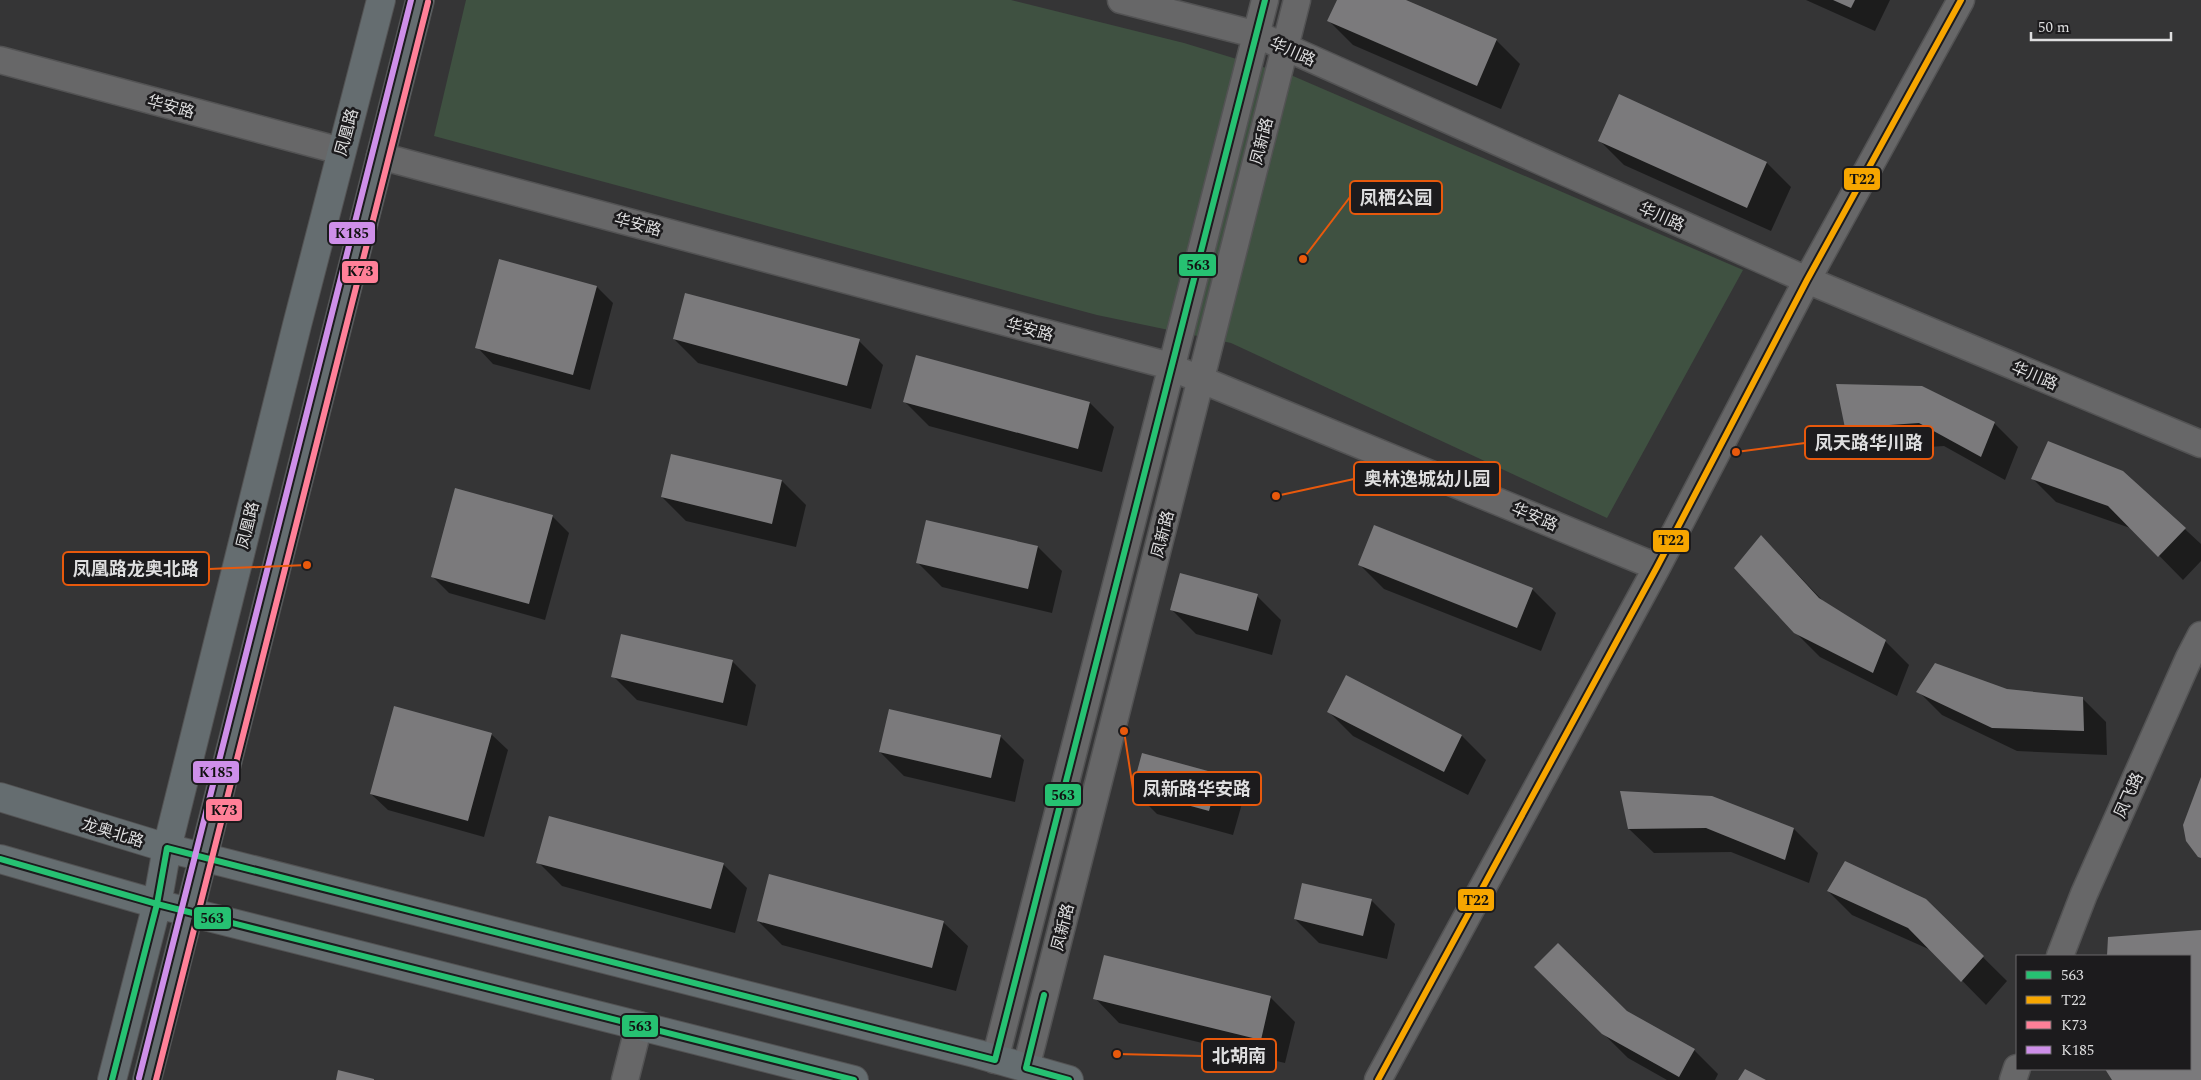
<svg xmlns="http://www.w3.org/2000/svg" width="2201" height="1080" font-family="Spectral,'Noto Sans SC',serif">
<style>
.green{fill:#3f5141}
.shadow{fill:#0007}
.building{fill:#7b7a7c}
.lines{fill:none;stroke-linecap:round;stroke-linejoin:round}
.secondary-casing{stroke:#535354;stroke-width:29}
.primary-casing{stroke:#535354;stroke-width:30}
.secondary{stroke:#676768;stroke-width:26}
.primary{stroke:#656d70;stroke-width:28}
.bus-1-casing{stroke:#1c1b1d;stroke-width:10}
.bus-2-casing{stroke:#1c1b1d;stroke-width:10}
.bus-3-casing{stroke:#1c1b1d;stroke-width:10}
.bus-4-casing{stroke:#1c1b1d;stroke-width:10}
.bus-1{stroke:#26c172;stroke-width:6}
.bus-2{stroke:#f7a600;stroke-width:6}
.bus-3{stroke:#ff8098;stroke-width:6}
.bus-4{stroke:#ce8fe9;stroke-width:6}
.labels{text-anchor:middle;stroke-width:5;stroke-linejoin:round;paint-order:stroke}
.street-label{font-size:16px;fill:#dededf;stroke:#1c1b1d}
.leader{fill:none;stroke:#e8590c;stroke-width:2}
.callout-dot{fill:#e8590c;stroke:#1c1b1d;stroke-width:2}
.callout{fill:#1c1b1d;stroke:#e8590c;stroke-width:2}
.callout-label{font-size:18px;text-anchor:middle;font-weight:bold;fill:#dededf}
.line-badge{stroke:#1c1b1d;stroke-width:2}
.pale-badge-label{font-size:14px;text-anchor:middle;font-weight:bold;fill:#111}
</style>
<rect width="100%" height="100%" fill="#353536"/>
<path class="green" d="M466 0H1011L1184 43 1293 76 1743 270 1607 518 1231 343 1097 315 434 136Z"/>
<path class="shadow" d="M1338 0H1403L1496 40 1520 64 1501 109 1353 45 1329 21Z
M1806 0H1890L1875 31Z
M1620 96 1767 163 1791 187 1771 231 1624 165 1600 141Z
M597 287 613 303 590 390 493 364 477 347Z
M674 339 859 341 883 365 871 409 698 363Z
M1922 387 1994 423 2018 447 2005 480 1944 446 1870 451 1846 427Z
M905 402 1090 403 1114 427 1102 472 929 426Z
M671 456 782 481 806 505 796 547 686 521 662 497Z
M2123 472 2201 544V561L2183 580 2133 529 2056 502 2032 478Z
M552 516 569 533 545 620 449 593 433 577Z
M1038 547 1062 571 1052 613 942 587 918 563Z
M1785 561 1823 601 1885 641 1909 665 1897 696 1820 657 1795 632Z
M1360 565 1532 589 1556 613 1541 651 1384 589Z
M1257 596 1281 620 1272 655 1196 634 1172 610Z
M732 661 756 685 747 726 637 700 613 676Z
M1346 677 1462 736 1486 760 1468 795 1353 736 1329 712Z
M1918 691 2082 698 2106 722 2107 755 2017 751 1942 715Z
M491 734 508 750 484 837 388 810 371 794Z
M1000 736 1024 760 1015 802 904 776 880 752Z
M1143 755 1219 776 1243 800 1233 835 1157 814 1133 790Z
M1712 797 1794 829 1818 853 1809 883 1731 852 1654 853 1629 829Z
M538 862 723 864 747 888 735 933 562 886Z
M1828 891 1925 900 2007 981 1986 1005 1933 951 1852 915Z
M1371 900 1395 924 1387 959 1319 943 1295 919Z
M758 921 943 922 968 946 956 991 782 945Z
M2201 931V1080H2113L2106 1069H2190V956H2108L2109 938Z
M1105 957 1271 998 1295 1022 1285 1063 1119 1023 1095 998Z
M1536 967 1627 1012 1694 1050 1718 1074 1715 1080H1667L1628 1058Z"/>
<path class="building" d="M1337 0H1406L1497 39 1477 86 1327 21Z
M1833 0H1855L1851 8Z
M1619 94 1767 162 1747 208 1598 141Z
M499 259 597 286 573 375 475 348Z
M685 293 860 339 847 386 673 339Z
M916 355 1090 402 1078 449 903 402Z
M1836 384 1922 386 1995 422 1981 457 1919 423 1845 428Z
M2048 441 2123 471 2186 528 2158 557 2108 506 2031 479Z
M671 454 782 480 772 524 661 497Z
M455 488 553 515 529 604 431 577Z
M926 520 1038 546 1028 589 916 563Z
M1374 525 1533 588 1517 628 1358 565Z
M1761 535 1819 598 1886 640 1873 673 1794 633 1734 568Z
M1180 573 1258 594 1248 631 1170 610Z
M621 634 733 660 723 703 611 677Z
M1935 663 2007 689 2083 697 2084 731 1992 728 1916 692Z
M1346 675 1462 735 1444 772 1327 712Z
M394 706 492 733 468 821 370 794Z
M889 709 1001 735 991 778 879 752Z
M1142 753 1219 774 1209 811 1132 790Z
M2201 777V858L2198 857 2186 841 2183 825Z
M1620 791 1712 796 1794 828 1785 860 1706 828 1628 829Z
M549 816 724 863 711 909 536 863Z
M1845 861 1926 899 1984 956 1961 982 1908 928 1827 891Z
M769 874 944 921 932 968 757 921Z
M1302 883 1372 899 1363 936 1294 919Z
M2201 930V1080H2112L2105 1069H2190V956H2107L2108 937Z
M1558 943 1627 1011 1695 1049 1679 1077 1602 1034 1534 967Z
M1104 955 1271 996 1261 1040 1093 999Z
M1745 1069 1766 1080H1738Z
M338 1070 374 1079V1080H336Z"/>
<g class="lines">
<defs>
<path id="secondary" d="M1121 0 1258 35 1807 280 2201 444
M0 60 341 151
M380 156 1163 364 1657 567
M2060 956 2084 894 2189 658 2201 635
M995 1060 1265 0
M1026 1068 1297 0
M625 1080 639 1025
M1378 1080 1657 567 1807 280 1961 0
M2013 1080 2017 1068"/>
<path id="primary" d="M0 797 167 848 978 1054 1069 1080
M0 859 157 904 854 1080
M112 1080 157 904 167 848 297 325 381 0
M147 1080 420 0"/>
</defs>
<use href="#secondary" class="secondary-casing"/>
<use href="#primary" class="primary-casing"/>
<use href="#secondary" class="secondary"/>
<use href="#primary" class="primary"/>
<defs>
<path id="bus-1" d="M0 859 157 904 854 1080
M1044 995 1026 1068 1069 1080
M112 1080 157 904 167 848 995 1060 1265 0"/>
<path id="bus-2" d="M1378 1080 1657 567 1807 280 1961 0"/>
<path id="bus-3" d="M156 1080 428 2"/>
<path id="bus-4" d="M139 1078 411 0"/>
</defs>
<use href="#bus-1" class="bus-1-casing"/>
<use href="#bus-2" class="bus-2-casing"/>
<use href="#bus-3" class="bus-3-casing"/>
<use href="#bus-4" class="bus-4-casing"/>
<use href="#bus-1" class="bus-1"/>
<use href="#bus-2" class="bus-2"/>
<use href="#bus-3" class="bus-3"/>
<use href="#bus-4" class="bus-4"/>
</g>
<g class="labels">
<g class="street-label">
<text transform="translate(1293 51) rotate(24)" y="6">华川路</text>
<text transform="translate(171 106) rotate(15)" y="6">华安路</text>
<text transform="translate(346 132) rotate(-75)" y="6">凤凰路</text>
<text transform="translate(1261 141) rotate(-76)" y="6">凤新路</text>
<text transform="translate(1662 216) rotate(24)" y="6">华川路</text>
<text transform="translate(638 224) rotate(15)" y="6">华安路</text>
<text transform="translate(1030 329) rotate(15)" y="6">华安路</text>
<text transform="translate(2035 375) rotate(23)" y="6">华川路</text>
<text transform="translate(1535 516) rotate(23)" y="6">华安路</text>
<text transform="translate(247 525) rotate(-76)" y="6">凤凰路</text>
<text transform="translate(1162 534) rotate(-76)" y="6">凤新路</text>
<text transform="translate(2128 795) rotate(-66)" y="6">凤飞路</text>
<text transform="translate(113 832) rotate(17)" y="6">龙奥北路</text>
<text transform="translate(1062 927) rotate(-76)" y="6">凤新路</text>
</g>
</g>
<path class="leader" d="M1303 259L1350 197M1736 452L1805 443M1276 496L1354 479M307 565L209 569M1124 731L1133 789M1117 1054L1202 1056"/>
<g class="callout-dot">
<circle cx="1303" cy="259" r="5"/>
<circle cx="1736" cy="452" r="5"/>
<circle cx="1276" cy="496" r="5"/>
<circle cx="307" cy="565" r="5"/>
<circle cx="1124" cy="731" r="5"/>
<circle cx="1117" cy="1054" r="5"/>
</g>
<g class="callout">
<rect x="1350" y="181" width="92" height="33" rx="5"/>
<rect x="1805" y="426" width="128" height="33" rx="5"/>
<rect x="1354" y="462" width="146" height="33" rx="5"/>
<rect x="63" y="552" width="146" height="33" rx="5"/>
<rect x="1133" y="772" width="128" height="33" rx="5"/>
<rect x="1202" y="1039" width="74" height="33" rx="5"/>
</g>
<g class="callout-label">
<text x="1396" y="204">凤栖公园</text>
<text x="1869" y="449">凤天路华川路</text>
<text x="1427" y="485">奥林逸城幼儿园</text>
<text x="136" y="575">凤凰路龙奥北路</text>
<text x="1197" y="795">凤新路华安路</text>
<text x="1239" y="1062">北胡南</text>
</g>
<g class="line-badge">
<rect x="1843" y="167" width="38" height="24" rx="5" fill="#f7a600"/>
<rect x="328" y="221" width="48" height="24" rx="5" fill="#ce8fe9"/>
<rect x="1178" y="253" width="39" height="24" rx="5" fill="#26c172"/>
<rect x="341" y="260" width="38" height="24" rx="5" fill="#ff8098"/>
<rect x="1652" y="529" width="38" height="24" rx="5" fill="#f7a600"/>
<rect x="192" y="760" width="48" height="24" rx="5" fill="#ce8fe9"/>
<rect x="1044" y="783" width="38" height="24" rx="5" fill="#26c172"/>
<rect x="205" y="798" width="38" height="24" rx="5" fill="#ff8098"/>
<rect x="1457" y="888" width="38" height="24" rx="5" fill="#f7a600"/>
<rect x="193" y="906" width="39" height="24" rx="5" fill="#26c172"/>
<rect x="621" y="1014" width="38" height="24" rx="5" fill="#26c172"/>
</g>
<g class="pale-badge-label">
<text x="1862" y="184">T22</text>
<text x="352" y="238">K185</text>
<text x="1198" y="270">563</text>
<text x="360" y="276">K73</text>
<text x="1671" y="545">T22</text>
<text x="216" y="777">K185</text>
<text x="1063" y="800">563</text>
<text x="224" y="815">K73</text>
<text x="1476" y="905">T22</text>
<text x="212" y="923">563</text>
<text x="640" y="1031">563</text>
</g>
<rect x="2016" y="955" width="175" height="115" fill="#1c1b1d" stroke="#6a696b"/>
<rect x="2026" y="971" width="25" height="8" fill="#26c172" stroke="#6a696b"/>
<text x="2061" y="980" font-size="15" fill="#dededf">563</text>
<rect x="2026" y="996" width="25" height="8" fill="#f7a600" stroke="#6a696b"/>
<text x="2061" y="1005" font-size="15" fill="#dededf">T22</text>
<rect x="2026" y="1021" width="25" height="8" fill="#ff8098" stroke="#6a696b"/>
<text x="2061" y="1030" font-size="15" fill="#dededf">K73</text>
<rect x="2026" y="1046" width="25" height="8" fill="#ce8fe9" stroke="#6a696b"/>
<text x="2061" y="1055" font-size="15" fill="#dededf">K185</text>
<path d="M2031 32v8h140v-8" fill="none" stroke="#dededf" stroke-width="2.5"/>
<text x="2038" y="32" font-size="15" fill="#dededf" stroke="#1c1b1d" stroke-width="4" paint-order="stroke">50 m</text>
</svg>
